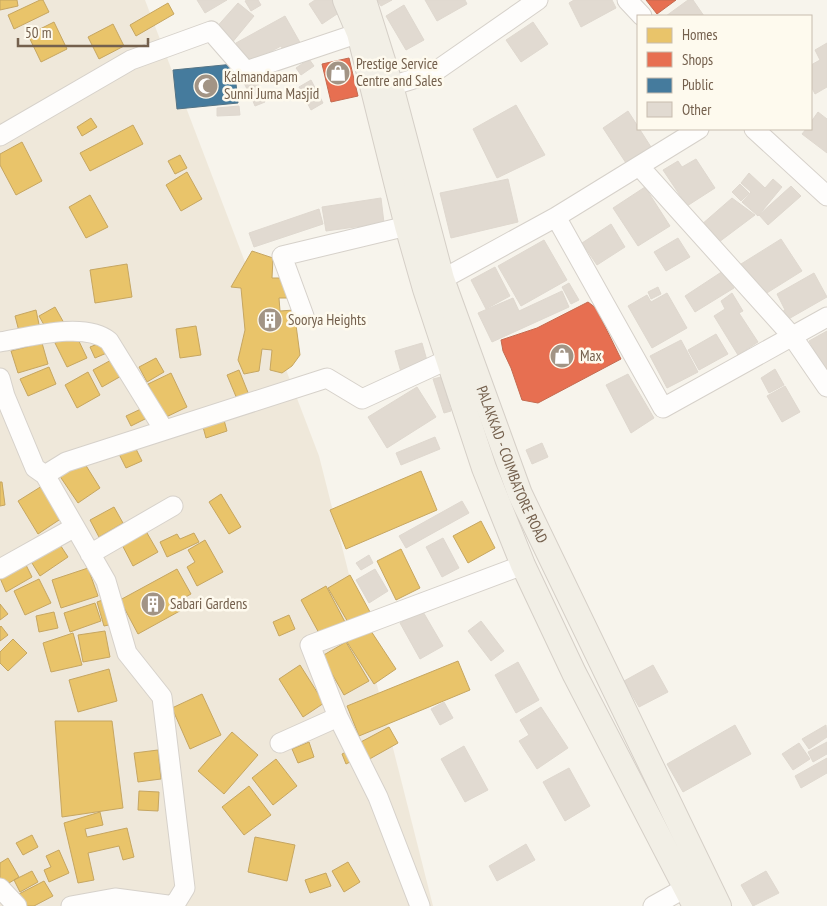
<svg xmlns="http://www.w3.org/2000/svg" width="827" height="906" font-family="'PT Sans Narrow',sans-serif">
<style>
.residential{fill:#efe8da}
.homes{fill:#e9c46a;stroke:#c6a661}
.shops{fill:#e76f51;stroke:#c46a50}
.public{fill:#457b9d;stroke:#537385}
.building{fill:#e1dad1;stroke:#dfd8cf}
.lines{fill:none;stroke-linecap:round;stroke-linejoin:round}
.minor-casing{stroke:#d6d1ca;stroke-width:21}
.major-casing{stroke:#d5cfc7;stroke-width:26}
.minor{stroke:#fefdfc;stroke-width:19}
.major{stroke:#f2efe6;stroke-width:24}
.labels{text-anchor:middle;stroke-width:5;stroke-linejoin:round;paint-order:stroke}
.poi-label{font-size:15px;fill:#74604d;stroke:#fefaee;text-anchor:start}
.street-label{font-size:15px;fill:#74604d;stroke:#fefaee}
</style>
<rect width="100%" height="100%" fill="#f7f4ec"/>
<path class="residential" d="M0 0H145L319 456 433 906H0Z"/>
<path class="homes" d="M0 0H17L18 6 0 10Z
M40 0H43L49 12 14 29 8 15Z
M168 3 174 14 136 36 130 25Z
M54 22 67 49 41 62 28 35Z
M113 24 124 46 99 59 88 37Z
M91 118 97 127 82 136 77 127Z
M133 125 143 144 90 171 80 153Z
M22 142 42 181 16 195 0 165V154Z
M180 155 187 168 175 174 168 161Z
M187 172 202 199 181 211 166 185Z
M90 195 108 227 86 238 69 207Z
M252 251 273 258 272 278H288L289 298H279L280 311 294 310 300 355 292 366 282 373 270 370 272 350 262 349 259 371 244 374 238 360 245 330 241 288 231 287Z
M127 264 132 297 95 303 90 270Z
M55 307 64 323 48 332 39 316Z
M36 310 40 329 20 335 15 316Z
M196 326 201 355 180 358 176 329Z
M75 333 87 358 67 367 55 343Z
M105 341 109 352 95 358 90 347Z
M42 343 48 364 18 373 11 351Z
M156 358 164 372 147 382 139 367Z
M113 359 123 375 102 387 93 370Z
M49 367 56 384 28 396 20 379Z
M239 370 249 395 237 399 227 375Z
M88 372 100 395 77 408 65 385Z
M171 373 187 407 164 418 148 384Z
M143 408 147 418 131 426 126 416Z
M224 420 227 431 206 438 203 427Z
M132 441 142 461 126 468 116 448Z
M80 456 100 488 78 503 57 472Z
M421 471 437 510 346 549 330 510Z
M0 482H2L5 505 0 506Z
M42 486 62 518 38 534 18 501Z
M221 494 241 527 229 534 209 502Z
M114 507 123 523 99 537 90 520Z
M481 521 495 548 468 563 453 536Z
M143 526 158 552 133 566 119 539Z
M194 533 199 542 167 557 160 542 177 534 180 539Z
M55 537 68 557 40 576 27 555Z
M205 540 223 572 197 586 187 567 195 562 188 550Z
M401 549 420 588 396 600 377 561Z
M25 563 32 577 6 592 0 578Z
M88 568 98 596 61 608 52 580Z
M177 569 191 594 182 599 187 607 138 634 120 600Z
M350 575 370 612 349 624 328 588Z
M39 579 51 603 25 615 14 591Z
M326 586 345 622 320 635 301 600Z
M105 599 113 624 104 626 97 602Z
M95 603 101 621 70 632 64 613Z
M0 604 8 614 0 620Z
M54 612 58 628 39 632 36 616Z
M289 615 295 629 279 636 273 622Z
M1 626 8 635 0 641V627Z
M369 628 396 669 374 684 347 642Z
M105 631 110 657 83 662 78 635Z
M73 633 82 665 51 672 43 643Z
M13 639 27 653 8 671 0 663V652Z
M346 642 369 681 344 695 322 656Z
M458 661 470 690 359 736 347 706Z
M300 665 324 703 303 717 279 679Z
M109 669 117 701 78 712 69 680Z
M202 694 221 735 190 749 172 708Z
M55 721H112L123 808 62 817Z
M389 727 398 743 366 761 357 744Z
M232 732 258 755 224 794 198 771Z
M309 742 314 757 298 763 292 749Z
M352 749 356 759 346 764 342 754Z
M158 750 161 779 138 782 134 753Z
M276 759 297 786 273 805 252 778Z
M249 786 271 815 244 835 222 807Z
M139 791 159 792 158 811 138 810Z
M100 812 103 825 85 829 87 837 127 828 134 857 123 860 119 846 88 853 94 880 78 883 64 823Z
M32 835 38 847 23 855 16 843Z
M255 837 295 845 287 881 248 872Z
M59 850 69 873 49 882 44 870 51 867 46 856Z
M8 858 19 877 4 886 0 879V863Z
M348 862 360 882 344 892 332 871Z
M32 871 38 882 20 892 14 880Z
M326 873 331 886 310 893 305 880Z
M44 881 53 896 34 906H25L19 894Z"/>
<path class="shops" d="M646 0H676L657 14Z
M349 58 358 96 331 102 322 64Z
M588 302 596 308 621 359 538 403 522 400 511 368 503 351 501 340 537 328Z"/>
<path class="public" d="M234 64 238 103 177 109 173 70Z"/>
<path class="building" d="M197 0H227L205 13Z
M247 0H258L261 5 251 11 245 1Z
M315 0H337L343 10 322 24 309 4Z
M377 0H392L381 6Z
M425 0H465L467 4 437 21Z
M574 0H612L616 8 581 27 569 3Z
M688 0H693L704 16H666Z
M238 3 254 16 231 44 214 30Z
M404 5 424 40 406 50 386 16Z
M285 16 302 46 286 55 281 46 247 65 236 43Z
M533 22 548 44 521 62 506 40Z
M827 43V87L815 94 811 86V65L820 60 815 50Z
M309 59 314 66 301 75 296 68Z
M254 76 260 88 249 93 243 81Z
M311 80 323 103 311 110 299 87Z
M260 90 265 102 255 106 250 94Z
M516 105 545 155 497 178 473 129Z
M239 106 240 115 217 116V108Z
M628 111 651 147 626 163 603 128Z
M818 112 827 119V153L802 134 806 129H811V122Z
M696 159 715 188 687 206 663 170 678 161 682 167Z
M749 173 765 188 773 179 782 187 758 216 742 202 751 192 741 183Z
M508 179 518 222 451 238 440 193Z
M740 184 749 193 741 201 732 192Z
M791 186 801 196 768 225 759 215Z
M645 187 670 226 638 246 613 208Z
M381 198 384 223 326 231 322 207Z
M732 198 755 215 719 242 701 225Z
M319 209 323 224 254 247 249 233Z
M611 224 625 247 597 265 582 243Z
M678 238 690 257 666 271 654 252Z
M781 239 802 271 762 296 741 264Z
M544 240 567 280 521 306 498 266Z
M495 267 510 296 486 309 471 280Z
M723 271 734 288 695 312 685 296Z
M814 273 827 297 785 321 780 313 785 310 777 294Z
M569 283 579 300 571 304 562 287Z
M658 287 661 294 651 299 648 292Z
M562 291 569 307 492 342 478 313 513 298 519 311Z
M667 293 687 328 652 348 628 306 647 295 651 302Z
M732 293 743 311 739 313 758 342 738 355 714 316 725 309 721 301Z
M827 331V372L809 341Z
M716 334 728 354 699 370 688 350Z
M681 340 698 372 667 388 650 356Z
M422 343 428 364 401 372 395 351Z
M775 369 784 385 769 393 761 378Z
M628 374 654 418 631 433 606 385Z
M441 377 451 411 444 413 433 379Z
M785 386 800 412 782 422 767 396Z
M417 387 436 417 387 448 368 417Z
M435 437 440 449 401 465 396 453Z
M542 443 548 457 532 464 526 450Z
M462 501 469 513 406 548 399 536Z
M443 538 459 568 442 577 426 547Z
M369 555 373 563 361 570 356 563Z
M375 569 388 591 369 603 356 580Z
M422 610 443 646 420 659 400 623Z
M481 621 504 651 491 661 468 631Z
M518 662 539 700 516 713 495 675Z
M653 665 668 692 639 707 624 681Z
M444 702 453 718 440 725 431 709Z
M541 707 568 748 537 769 519 741 529 735 520 720Z
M735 725 751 754 683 792 667 764Z
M826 725 827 737 809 749 802 739Z
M827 742V754L813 762 808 752Z
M799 743 810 759 793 770 782 754Z
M464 746 488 790 465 802 441 759Z
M827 758V773L801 788 795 776Z
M569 768 590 806 565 821 543 782Z
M526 844 535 860 497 881 489 866Z
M766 871 779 893 753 906 741 885Z"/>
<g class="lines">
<defs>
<path id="minor" d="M627 0 642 16
M391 86 433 73 538 0
M754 129 827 196
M0 136 131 60 211 31 246 71 359 33
M639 166 792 336 827 387
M556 217 663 408 827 317
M430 286 556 217 699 129
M304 316 282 256 407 226
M0 342C29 337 85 321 109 341L164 430
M0 378 5 396 35 468 45 475
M75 527 45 475 66 462 327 378 362 399 449 359
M90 554 173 506
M0 569 75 527 106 581 127 653 162 697 185 888 174 906
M338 717 378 797 420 906
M280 743 338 717 310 645 523 565
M0 888 17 906
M71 906 115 898 175 906
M653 906 696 882"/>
<g id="major">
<path d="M345 0 359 33 407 226 425 289 484 468 523 565 574 673 695 906"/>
<path id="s1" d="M364 0 391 86 442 279 520 494 719 906"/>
</g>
</defs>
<use href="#minor" class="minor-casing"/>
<use href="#major" class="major-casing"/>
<use href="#minor" class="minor"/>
<use href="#major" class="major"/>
</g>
<defs>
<symbol id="shop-disc" viewBox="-11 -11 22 22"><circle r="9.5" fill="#a29485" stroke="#fefaee"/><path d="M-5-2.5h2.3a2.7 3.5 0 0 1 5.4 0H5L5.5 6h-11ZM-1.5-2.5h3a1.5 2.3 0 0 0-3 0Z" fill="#fff"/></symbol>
<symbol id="mosque-disc" viewBox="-11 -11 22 22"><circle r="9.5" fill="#a29485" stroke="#fefaee"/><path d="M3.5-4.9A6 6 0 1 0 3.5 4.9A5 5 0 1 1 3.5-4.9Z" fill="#fff"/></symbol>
<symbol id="building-disc" viewBox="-11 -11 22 22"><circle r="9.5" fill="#a29485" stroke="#fefaee"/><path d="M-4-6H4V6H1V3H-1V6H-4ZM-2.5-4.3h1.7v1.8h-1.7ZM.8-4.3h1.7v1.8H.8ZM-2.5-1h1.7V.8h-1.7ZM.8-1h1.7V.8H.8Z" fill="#fff"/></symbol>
</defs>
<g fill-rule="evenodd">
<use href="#shop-disc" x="324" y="59" width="28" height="28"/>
<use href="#mosque-disc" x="192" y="72" width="28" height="28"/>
<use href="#building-disc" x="256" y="306" width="28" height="28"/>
<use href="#shop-disc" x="548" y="342" width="28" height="28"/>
<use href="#building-disc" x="139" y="590" width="28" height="28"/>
</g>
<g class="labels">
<g class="poi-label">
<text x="356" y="69">Prestige Service<tspan x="356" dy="17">Centre and Sales</tspan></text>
<text x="224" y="82">Kalmandapam<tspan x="224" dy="17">Sunni Juma Masjid</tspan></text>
<text x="288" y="325">Soorya Heights</text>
<text x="580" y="361">Max</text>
<text x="170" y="609">Sabari Gardens</text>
</g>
<g class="street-label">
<text dy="5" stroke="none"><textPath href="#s1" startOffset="488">PALAKKAD - COIMBATORE ROAD</textPath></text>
</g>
</g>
<rect x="637" y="15" width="175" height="115" fill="#fefaee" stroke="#c7bcae"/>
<rect x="647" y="28" width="25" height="15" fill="#e9c46a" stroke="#c7bcae"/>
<text x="682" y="40" font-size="15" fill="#74604d">Homes</text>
<rect x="647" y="52" width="25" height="15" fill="#e76f51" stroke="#c7bcae"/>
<text x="682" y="65" font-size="15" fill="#74604d">Shops</text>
<rect x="647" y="78" width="25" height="15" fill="#457b9d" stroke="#c7bcae"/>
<text x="682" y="90" font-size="15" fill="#74604d">Public</text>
<rect x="647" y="102" width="25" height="15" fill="#e1dad1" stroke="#c7bcae"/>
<text x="682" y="115" font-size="15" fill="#74604d">Other</text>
<path d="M18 38v8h130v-8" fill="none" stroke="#74604d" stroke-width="2.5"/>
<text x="25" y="38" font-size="15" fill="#74604d" stroke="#fefaee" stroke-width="4" paint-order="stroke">50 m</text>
</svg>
